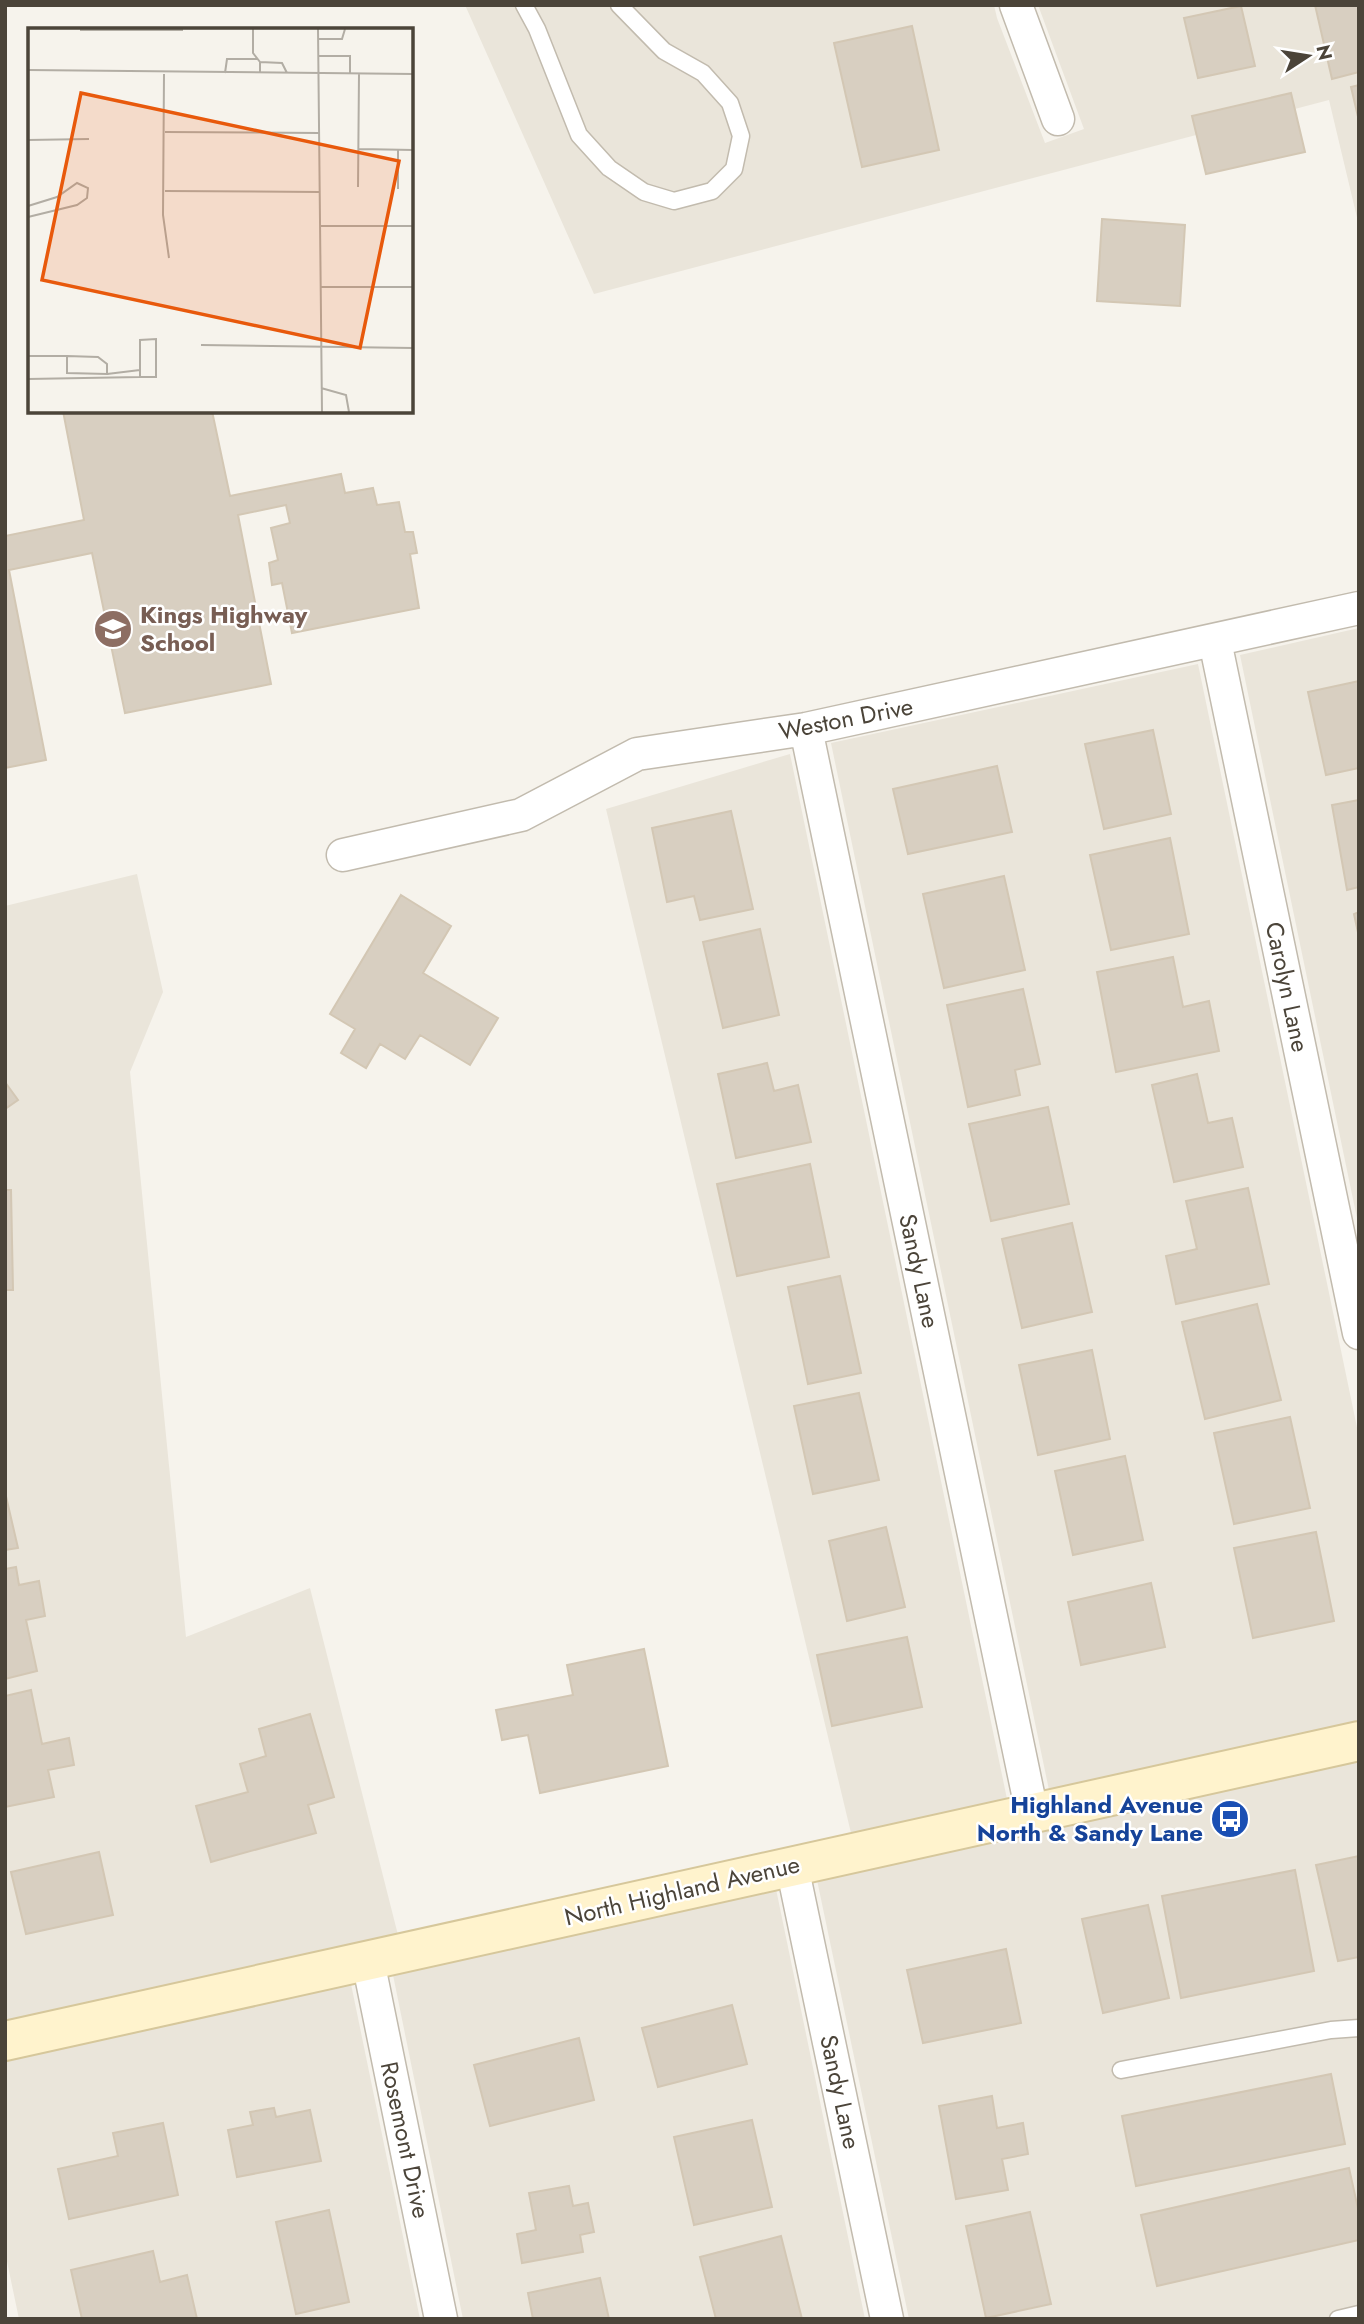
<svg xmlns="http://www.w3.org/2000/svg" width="1364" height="2324" font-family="Jost,sans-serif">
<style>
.residential{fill:#eae5da}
.building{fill:#d8cfc1;stroke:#d3c7b4;stroke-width:2}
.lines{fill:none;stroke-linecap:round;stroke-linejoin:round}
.lane-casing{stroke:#c2bbae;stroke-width:19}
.street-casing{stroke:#c2bbae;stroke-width:35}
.secondary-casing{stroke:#d6c79b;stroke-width:42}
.lane{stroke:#fff;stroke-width:16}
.street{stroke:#fff;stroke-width:32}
.secondary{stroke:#fff3cd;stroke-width:38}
.labels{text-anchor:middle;stroke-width:5;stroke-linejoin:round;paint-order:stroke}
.education-label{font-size:24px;font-weight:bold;fill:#785e54;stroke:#fff;text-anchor:start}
.street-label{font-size:24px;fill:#4b4439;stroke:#fff}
.transit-label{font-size:24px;font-weight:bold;fill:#164399;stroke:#fff;text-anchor:end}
.inset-road{fill:none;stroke:#b2ada4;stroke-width:2}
.view{fill:#e8590c;fill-opacity:0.15;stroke:#e8590c;stroke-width:3.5}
.inset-edge{fill:none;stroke:#4b4439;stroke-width:3.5}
</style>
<rect width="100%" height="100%" fill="#f6f3ec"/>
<path class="residential" d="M465 5H994L997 18 1045 143 1084 129 1038 5H1359V226L1329 100 594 294Z
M1359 628V1228L1240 655Z
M1198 664 1359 1437V1722L1049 1790 831 743Z
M790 754 1007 1799 851 1833 606 809Z
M137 874 163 992 130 1072 186 1637 310 1588 398 1935 5 2022V906Z
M1359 1761V2319H909L817 1880Z
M776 1889 865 2319H463L393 1975Z
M351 1984 420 2319H19L5 2252V2060Z"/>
<path class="building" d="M1315 5H1359V72L1332 79Z
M1241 6 1255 66 1198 78 1184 18Z
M912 26 939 150 862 167 834 43Z
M1359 85V121L1351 87Z
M1291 93 1305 152 1206 174 1192 116Z
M1102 219 1185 225 1180 306 1097 301Z
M63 411H212L230 496 341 474 345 493 373 488 377 505 399 502 405 532H413L417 553 410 554 419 608 292 633 282 583 272 585 269 563 278 560 271 528 290 523 286 505 238 515 271 684 125 713 92 553 9 570 46 760 5 768V536L84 520Z
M1359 681V768L1326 775 1308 692Z
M1153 730 1171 814 1104 829 1085 744Z
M997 766 1012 832 908 854 893 789Z
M1359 800V887L1347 890 1332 805Z
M731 811 753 909 700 920 694 896 667 902 652 828Z
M1170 838 1189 934 1111 950 1090 855Z
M1004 876 1025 970 944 988 923 894Z
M401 895 451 926 423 973 498 1018 470 1065 420 1035 405 1059 380 1044 366 1068 341 1053 355 1029 330 1014Z
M1359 912V937L1354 914Z
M760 929 779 1015 723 1028 703 942Z
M1173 957 1183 1007 1209 1001 1219 1051 1116 1072 1097 972Z
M1023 989 1040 1064 1015 1070 1020 1095 968 1107 947 1005Z
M767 1063 774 1091 798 1085 811 1142 736 1158 718 1074Z
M1197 1074 1208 1123 1232 1118 1243 1167 1174 1182 1152 1085Z
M5 1082 18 1100 5 1109Z
M1048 1107 1069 1204 991 1221 969 1124Z
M810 1164 829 1257 737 1276 717 1184Z
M1248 1188 1269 1284 1176 1304 1166 1256 1197 1249 1186 1201Z
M5 1190H11L13 1290H5Z
M1072 1223 1092 1312 1022 1328 1002 1239Z
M840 1276 861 1373 808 1384 788 1287Z
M1257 1304 1281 1400 1205 1419 1182 1322Z
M1092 1350 1110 1439 1038 1455 1019 1365Z
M859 1393 879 1480 813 1494 794 1406Z
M1290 1417 1310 1508 1234 1524 1214 1433Z
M1125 1456 1143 1540 1073 1555 1055 1471Z
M5 1492 18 1548 5 1550Z
M886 1527 905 1607 847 1621 829 1541Z
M1316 1532 1334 1621 1253 1638 1234 1548Z
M16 1567 19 1585 39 1581 45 1616 26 1620 37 1671 5 1679V1569Z
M1151 1583 1165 1647 1081 1665 1068 1602Z
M907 1637 922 1707 832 1726 817 1655Z
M644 1649 668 1766 540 1793 528 1735 502 1740 496 1710 573 1695 567 1665Z
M31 1690 42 1744 69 1738 74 1765 48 1770 54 1797 5 1807V1696Z
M310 1714 334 1797 308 1805 316 1833 211 1862 196 1806 248 1792 240 1764 266 1756 259 1729Z
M99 1852 113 1915 26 1934 11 1872Z
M1359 1856V1957L1338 1961 1316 1865Z
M1295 1870 1314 1971 1181 1998 1162 1896Z
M1148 1905 1169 1998 1103 2013 1082 1919Z
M1006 1949 1021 2023 923 2043 907 1970Z
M732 2005 747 2064 658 2087 642 2028Z
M579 2038 594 2100 490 2126 474 2065Z
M1331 2074 1345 2144 1136 2186 1122 2116Z
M992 2096 997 2128 1023 2123 1028 2154 1002 2159 1008 2190 956 2199 939 2106Z
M274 2108 276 2117 310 2110 321 2161 237 2177 228 2130 253 2125 250 2112Z
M752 2120 772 2207 694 2225 674 2137Z
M163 2123 178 2195 69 2219 58 2169 118 2156 113 2133Z
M1349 2168 1359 2213V2240L1157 2286 1141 2215Z
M569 2186 573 2206 588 2203 594 2232 580 2235 583 2252 522 2263 517 2234 536 2230 529 2193Z
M329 2210 349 2302 296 2314 276 2222Z
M1030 2212 1051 2304 986 2318 966 2226Z
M781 2236 802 2319H716L700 2257Z
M153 2251 160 2282 187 2275 197 2319H82L71 2270Z
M600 2278 609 2319H533L528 2293Z"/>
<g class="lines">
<defs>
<path id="lane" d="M524 5 537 29 579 135 609 168 644 192 674 201 712 191 734 169 741 136 730 103 703 73 664 51 619 5
M1121 2070 1331 2030 1359 2028
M1338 2319 1359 2314"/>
<path id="street" d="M1016 5 1058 119
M1215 641 1359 1333
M806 729 1032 1813
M343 855 521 815 637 754 806 729 1359 608
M792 1866 887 2319
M368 1961 441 2319"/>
<path id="secondary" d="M5 2041 1359 1741"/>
</defs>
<use href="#lane" class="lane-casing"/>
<use href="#street" class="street-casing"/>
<use href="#secondary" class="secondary-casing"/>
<use href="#lane" class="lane"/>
<use href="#street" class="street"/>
<use href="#secondary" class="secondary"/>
</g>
<defs>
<symbol id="school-disc" viewBox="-11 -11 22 22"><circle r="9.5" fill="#8d6e63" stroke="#fff"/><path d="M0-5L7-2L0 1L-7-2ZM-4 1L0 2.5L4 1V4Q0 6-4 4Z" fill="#fff"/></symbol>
<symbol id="bus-disc" viewBox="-11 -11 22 22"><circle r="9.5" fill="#1a4fb4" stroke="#fff"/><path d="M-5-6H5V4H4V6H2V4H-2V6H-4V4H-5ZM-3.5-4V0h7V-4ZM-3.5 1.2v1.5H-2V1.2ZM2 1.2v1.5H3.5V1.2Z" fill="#fff"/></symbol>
</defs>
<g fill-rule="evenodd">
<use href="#school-disc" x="91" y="607" width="44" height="44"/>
<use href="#bus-disc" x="1208" y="1797" width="44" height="44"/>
</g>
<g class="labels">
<g class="education-label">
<text x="140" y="623">Kings Highway<tspan x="140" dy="28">School</tspan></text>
</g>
<g class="street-label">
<text transform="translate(846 719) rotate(-11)" y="8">Weston Drive</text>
<text transform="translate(1287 987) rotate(78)" y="8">Carolyn Lane</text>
<text transform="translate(919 1271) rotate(78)" y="8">Sandy Lane</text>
<text transform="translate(682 1891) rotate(-13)" y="8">North Highland Avenue</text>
<text transform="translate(840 2092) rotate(78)" y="8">Sandy Lane</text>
<text transform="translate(405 2140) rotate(78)" y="8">Rosemont Drive</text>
</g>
<g class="transit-label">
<text x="1203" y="1813">Highland Avenue<tspan x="1203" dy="28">North &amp; Sandy Lane</tspan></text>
</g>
</g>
<g transform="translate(28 28)">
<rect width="385" height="385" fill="#f6f3ec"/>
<path class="inset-road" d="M225 1V25L232 34V45M290 1 294 384M52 2H155M290 11H314L317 1M291 28H322V46M232 34 254 35 259 45M0 42 385 46M197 45 199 31H229M136 46 135 187 141 230M137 104 291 105M0 112 61 111M331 121 385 122M330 159 331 46M370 161V122M137 163 292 164M0 178 29 169 49 155 60 160 59 170 49 177 0 189M292 198H385M293 259H385M128 311V349H112V312ZM173 317 385 320M0 328H39L70 329 79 336V346L39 345V328M79 346 112 342M0 351 112 349M293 360 318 367 321 384"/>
<path class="view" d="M53 65 371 133 332 320 14 252Z"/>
<rect width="385" height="385" class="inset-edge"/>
</g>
<rect width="1364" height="2324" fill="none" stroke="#4b4439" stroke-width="14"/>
<g transform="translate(1308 56) rotate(78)" stroke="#ffffff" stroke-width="5" paint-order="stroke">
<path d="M0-5L12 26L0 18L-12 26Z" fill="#4b4439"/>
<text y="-10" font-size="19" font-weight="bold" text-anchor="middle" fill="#4b4439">N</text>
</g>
</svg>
